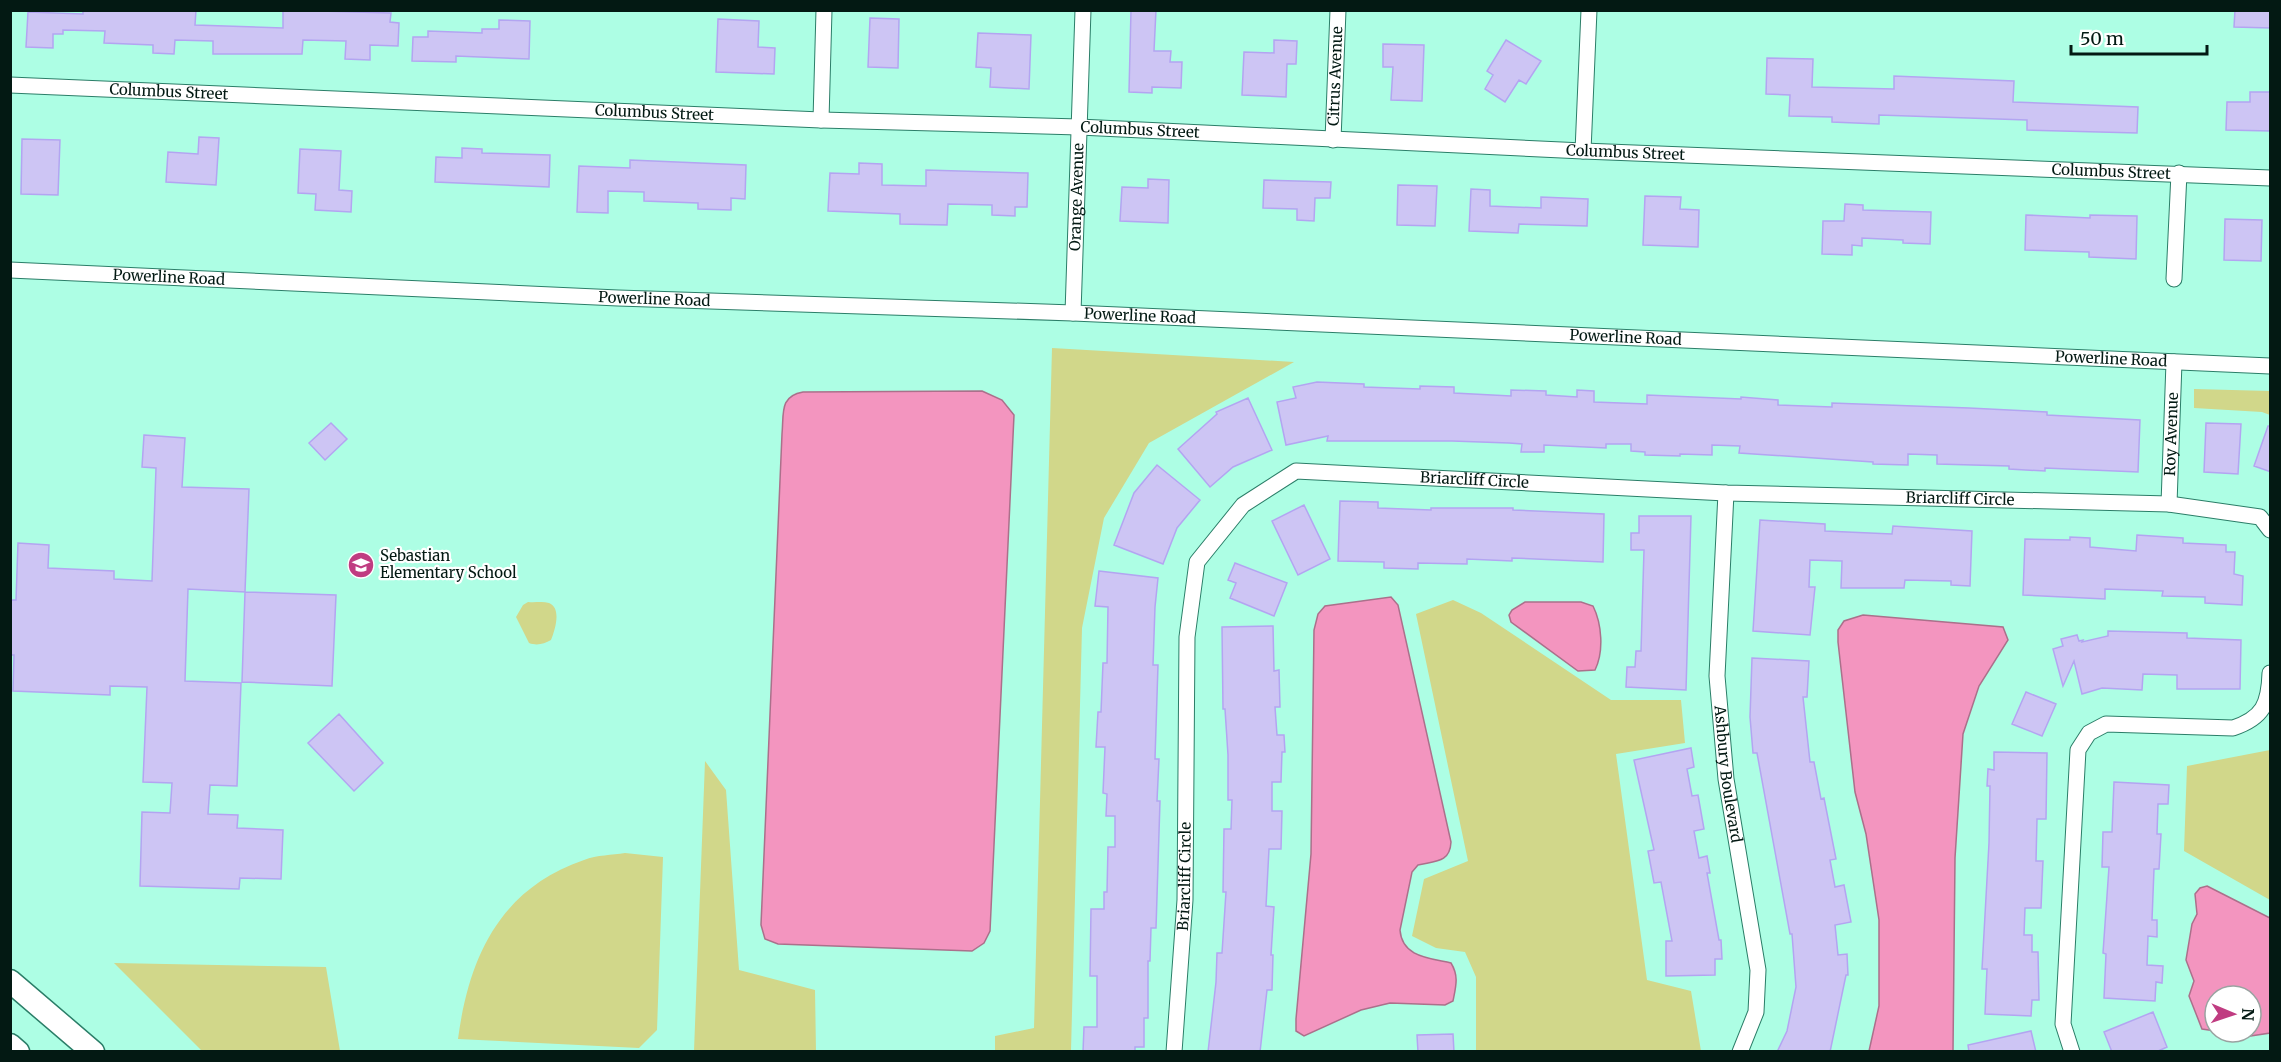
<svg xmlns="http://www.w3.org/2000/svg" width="2281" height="1062" font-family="Merriweather,serif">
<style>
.green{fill:#d1d78a}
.water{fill:#f395bf;stroke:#ab708b;stroke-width:1.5}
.building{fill:#cdc5f4;stroke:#b3a5f1;stroke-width:1.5}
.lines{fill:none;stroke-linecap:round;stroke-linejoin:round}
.street-casing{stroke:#2b7e68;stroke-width:17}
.secondary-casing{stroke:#2b7e68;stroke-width:25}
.street{stroke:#fff;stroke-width:15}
.secondary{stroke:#fff;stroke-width:22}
.labels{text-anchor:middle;stroke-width:4.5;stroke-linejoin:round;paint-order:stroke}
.street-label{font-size:15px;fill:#031913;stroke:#fff}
.poi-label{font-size:15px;fill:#031913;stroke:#fff;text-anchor:start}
</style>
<rect width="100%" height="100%" fill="#adfee4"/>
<path class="green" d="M1052 348 1294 362 1149 443 1104 518 1082 628 1071 1051H995V1036L1034 1028Z
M2194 389 2270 391V415L2262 412 2194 408Z
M1453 600 1481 613 1611 700H1681L1685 743 1616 754 1647 980 1691 991 1701 1051H1476V977L1465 952 1436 948 1412 936 1424 879 1468 861 1416 614Z
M528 602C535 603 542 601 549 603 562 608 555 630 551 640 544 644 537 646 529 643L516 617 523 605Z
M2270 750V900L2184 851 2187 766Z
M705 761 726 790 739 970 815 990 816 1051H694Z
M625 853 663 857 657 1030 639 1048 458 1039C469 956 500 889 584 860 597 855 612 855 625 853Z
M114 963 326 967 340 1051H202Z"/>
<path class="water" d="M982 391 1002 400 1014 415 990 931 984 943 972 951 778 944 765 939 761 925 782 434C784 414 779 396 803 392Z
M1391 597 1398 605 1451 842C1450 863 1435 861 1418 865L1412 872 1400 930C1402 957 1429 958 1451 963 1459 976 1456 986 1453 1001L1445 1005 1390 1003 1361 1010 1304 1036 1296 1031V1019L1311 854 1314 630 1318 614 1325 606Z
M1525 602H1581L1593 606C1602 624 1604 652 1595 670L1578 671 1511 622 1509 615 1512 610Z
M1863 615 2003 627 2008 640 1979 686 1963 734 1955 858 1953 1051H1869L1879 1006V920L1866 834 1855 792 1838 642V630L1844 621Z
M2207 886 2270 918V1033L2244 1037 2218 1032H2251V996H2215V1031L2202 1029 2189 996 2194 981 2186 960 2192 924 2197 914 2195 894 2200 888Z"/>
<path class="building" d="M83 10H196L195 25 283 28V10L391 13 390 22 399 23 398 46 370 45V60L345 59 346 41 303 40 302 54H213V41L175 40 174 54 153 53V45L104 43 105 31 63 30V34H53V48L26 47 28 12 83 14Z
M1131 10H1156L1154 51H1171L1170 62H1182L1181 88 1152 87V93L1129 92Z
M2235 10H2271V28L2234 27Z
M870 18 899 19 898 68 868 67Z
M718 19 759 21 758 47 775 48 774 74 716 72Z
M499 20 530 21 529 59 456 56V62L412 61 413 37H428V31L482 33V29H499Z
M978 33 1031 35 1029 89 990 87 991 68 976 67Z
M1274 40 1297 41 1296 64H1287L1286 97 1242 95 1244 52 1274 53Z
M1506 40 1541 61 1526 84 1519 80 1505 102 1485 89 1493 75 1487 71Z
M1383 44 1424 45 1422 101 1391 100 1393 67H1383Z
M1767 58 1813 59 1812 87 1894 89V76L2014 81 2013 102 2138 107 2137 133 2027 130V120L1879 115V124L1832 122V117L1789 116 1790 95 1766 94Z
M2250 92H2271V131L2226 130 2227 102H2250Z
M199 137 219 138 216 185 166 182 168 152 198 154Z
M22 139 60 140 58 195 21 194Z
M462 148 482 149V153L550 155 549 187 435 182 436 157 462 158Z
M300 149 341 151 339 190 352 191 351 212 315 210 316 194 298 193Z
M630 160 746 165 745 199 731 198V210L698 209V203L644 201V192L608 191V213L577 212 579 166 630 168Z
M859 163 882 164V185L926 186V170L1028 173 1027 207H1015V216L992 215V205L948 204 947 225 900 224V214L828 211 830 173 859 174Z
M1148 179 1169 180 1168 223 1120 221 1122 187 1148 188Z
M1264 180 1331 182 1330 198H1315L1314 221 1297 220V209L1263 208Z
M1398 185 1437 186 1435 226 1397 225Z
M1471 189 1490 190V206L1541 208V197L1588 199 1587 226 1519 224 1518 233 1469 231Z
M1645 196 1681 197 1680 209 1699 210 1698 247 1643 245Z
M1845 204 1863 205V210L1931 212 1930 244 1903 243V240L1862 238V246L1852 245V255L1822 254 1823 221H1844Z
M2026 215 2090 218V215L2137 216 2136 259 2089 257V252L2025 250Z
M2225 219 2262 220 2261 261 2224 260Z
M1317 382 1364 384V387L1420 389V386L1454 387V393L1511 396V390L1546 391V395L1577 397V390L1594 391V402L1647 404V395L1741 399V397L1778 400V405L1832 407V403L1969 408 2047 412V415L2140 420 2138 472 2045 468V471L2009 469V466L1937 464V455L1908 454V465L1873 464V462L1739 453 1740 446 1712 445V455L1680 454V456L1645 455V452L1631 451V444H1606V448L1544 445V452H1521L1522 444 1509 443 1452 441H1327L1328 436 1286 445 1277 402 1296 398 1293 387Z
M1248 398 1272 450 1233 467 1210 487 1178 449 1217 414 1216 412Z
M331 423 347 439 325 460 309 443Z
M2206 423 2241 424 2238 474 2204 472Z
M2268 426H2271V472L2254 466Z
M144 435 185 438 182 487 249 489 245 592 188 589 185 681 241 683 237 786 210 785 208 814 238 815 237 828 283 830 281 879 240 878 239 889 140 886 142 812 170 813 172 783 143 782 147 687 110 686V695L13 691 14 655H10V600H16L18 543 49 545 48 568 114 571V579L152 581 156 468 142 467Z
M1157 465 1200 500 1177 528 1163 564 1114 545 1134 493Z
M1340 501 1378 502V508L1431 510V508H1513V510L1604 514 1603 562 1512 558V561L1467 559V564L1418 563V569L1384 568V562L1338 561Z
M1304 505 1330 559 1298 575 1272 521Z
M1639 516H1691L1686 690 1626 687 1627 667H1635L1636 651H1641L1644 550H1631V533H1639Z
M1760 520 1825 524V531L1892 534 1893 526 1972 531 1970 586 1951 585V581L1905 580 1904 588H1841L1842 561 1810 560 1809 587H1815L1810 635 1753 631Z
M2137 535 2183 538V543L2226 545V552H2235L2234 574 2243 576 2242 605 2205 603V597L2162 596 2163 591 2105 589V599L2023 595 2025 539 2070 540V537L2090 538V547L2136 551Z
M1235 563 1287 583 1274 616 1230 598 1236 583 1228 580Z
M1099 571 1158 578 1155 607 1153 665H1158L1155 759H1159L1157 801H1160L1156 928H1151L1150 961H1148V1018H1144V1047H1135V1052H1083L1084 1027H1097V976H1090L1091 909H1104V892H1107L1108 847H1115V816H1106L1107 794 1103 793 1105 747H1096L1098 712H1101L1103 663H1107L1108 607 1095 606Z
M245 592 336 595 332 686 242 682Z
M1273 626 1274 671 1279 670 1280 707H1275L1277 735H1284L1285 752H1282L1281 782H1272V811H1282L1281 849H1269L1266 906 1274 907 1271 955H1273L1272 990H1267L1260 1052H1208L1216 982 1217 953H1222L1226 892H1223L1224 829H1231L1232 800H1228V755L1225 709H1223L1222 627Z
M2108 631 2187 633V638L2241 640 2240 689H2177V675L2143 674 2142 690 2102 688 2082 694 2074 661 2063 686 2053 649 2063 646 2061 639 2077 635 2079 641 2083 640 2082 642 2108 636Z
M1752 658 1809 661 1807 697H1803L1810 762H1814L1821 799 1824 798 1836 859 1830 860 1835 887 1844 885 1851 922 1835 925 1838 955 1847 954 1848 975H1846L1830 1052H1777L1787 1031 1796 987 1792 934H1790L1757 753H1753L1750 717Z
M2026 692 2056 704 2042 736 2012 724Z
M339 714 383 763 354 791 308 743Z
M1691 748 1694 767 1687 769 1692 796 1698 795 1704 829 1694 831 1699 858 1707 856 1710 873H1707L1719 940H1721L1722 959H1715V975L1666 976V941H1672L1661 882 1654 883 1648 851 1654 850 1634 760Z
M1994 752 2047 753 2046 819H2037L2036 861H2043L2041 908H2025L2024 935H2032V952H2038L2039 1000H2032L2031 1016 1985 1014 1987 969H1982L1989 843 1990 786H1987L1988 769 1994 770Z
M2114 782 2169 785 2168 804H2158L2157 834H2161L2159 869H2154L2152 920H2157V937L2148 936 2147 965 2163 966 2162 983 2156 982 2155 1001 2104 998 2106 954 2103 953 2109 867H2102L2103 832H2112Z
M2153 1012 2167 1047 2156 1052H2112L2104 1032Z
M2031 1031 2036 1052H1969L1968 1045Z
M1453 1034 1454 1052H1418L1417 1035Z"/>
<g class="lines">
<defs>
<g id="street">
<path id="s1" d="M10 85 821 120 1079 127 1583 151 2270 178"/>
<path d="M821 120 824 10"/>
<path id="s2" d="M1333 140 1338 10"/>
<path d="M1583 151 1589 10"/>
<path id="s3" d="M10 270 618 298 1073 313 2270 366"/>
<path d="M2174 279 2179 173"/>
<path id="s4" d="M1073 313 1083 10"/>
<path id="s5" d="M1726 493 1717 676 1726 779 1758 970 1756 1012 1740 1052"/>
<path id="s6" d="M2169 504 2174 362"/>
<path id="s7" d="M1174 1052 1185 900 1187 637 1197 562 1243 505 1296 471 1726 493 2169 504 2260 517 2270 530"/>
<path d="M2072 1052 2063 1024 2078 750 2089 733 2106 724 2233 728C2263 718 2269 704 2270 673"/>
</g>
<path id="secondary" d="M10 981 93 1052
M10 1045 18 1052"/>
</defs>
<use href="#street" class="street-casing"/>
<use href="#secondary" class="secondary-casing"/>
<use href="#street" class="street"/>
<use href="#secondary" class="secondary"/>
</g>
<defs>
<symbol id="school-disc" viewBox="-11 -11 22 22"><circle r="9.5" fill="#c03c81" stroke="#fff"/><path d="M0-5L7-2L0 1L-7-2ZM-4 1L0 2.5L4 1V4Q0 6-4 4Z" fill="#fff"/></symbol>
</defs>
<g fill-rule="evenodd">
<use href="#school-disc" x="346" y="550" width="30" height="30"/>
</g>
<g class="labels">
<g class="street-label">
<text dy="5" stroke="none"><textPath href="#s2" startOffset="64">Citrus Avenue</textPath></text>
<text dy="5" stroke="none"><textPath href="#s1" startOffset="159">Columbus Street</textPath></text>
<text dy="5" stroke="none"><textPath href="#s1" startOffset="645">Columbus Street</textPath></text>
<text dy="5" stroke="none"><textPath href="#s1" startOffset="1131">Columbus Street</textPath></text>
<text dy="5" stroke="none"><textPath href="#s1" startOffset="1617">Columbus Street</textPath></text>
<text dy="5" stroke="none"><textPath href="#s1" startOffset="2103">Columbus Street</textPath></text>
<text dy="5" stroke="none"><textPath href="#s4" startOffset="116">Orange Avenue</textPath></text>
<text dy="5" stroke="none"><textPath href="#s3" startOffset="159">Powerline Road</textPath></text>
<text dy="5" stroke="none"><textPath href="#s3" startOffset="645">Powerline Road</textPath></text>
<text dy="5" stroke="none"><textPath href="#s3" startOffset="1131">Powerline Road</textPath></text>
<text dy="5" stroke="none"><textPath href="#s3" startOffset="1617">Powerline Road</textPath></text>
<text dy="5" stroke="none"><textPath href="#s3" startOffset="2103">Powerline Road</textPath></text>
<text dy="5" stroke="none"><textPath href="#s6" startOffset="70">Roy Avenue</textPath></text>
<text dy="5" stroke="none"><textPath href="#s7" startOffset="806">Briarcliff Circle</textPath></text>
<text dy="5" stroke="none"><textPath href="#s7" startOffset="1292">Briarcliff Circle</textPath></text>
<text dy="5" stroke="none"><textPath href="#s5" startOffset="282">Ashbury Boulevard</textPath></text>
<text dy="5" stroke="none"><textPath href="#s7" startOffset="176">Briarcliff Circle</textPath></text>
</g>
<g class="poi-label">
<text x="380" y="561">Sebastian<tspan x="380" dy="17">Elementary School</tspan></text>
</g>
</g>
<rect width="2281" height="1062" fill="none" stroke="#031913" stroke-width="24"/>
<g transform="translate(2233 1014) rotate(92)"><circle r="28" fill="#ffffff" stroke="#9aa3a1" stroke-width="1.5"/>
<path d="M0-4.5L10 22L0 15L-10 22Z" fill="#c03c81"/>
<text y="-9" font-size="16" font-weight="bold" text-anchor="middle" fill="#031913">N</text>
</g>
<path d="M2071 45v9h136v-9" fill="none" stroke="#031913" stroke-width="3"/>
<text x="2080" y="45" font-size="18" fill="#031913" stroke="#ffffff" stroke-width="4.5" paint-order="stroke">50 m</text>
</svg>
